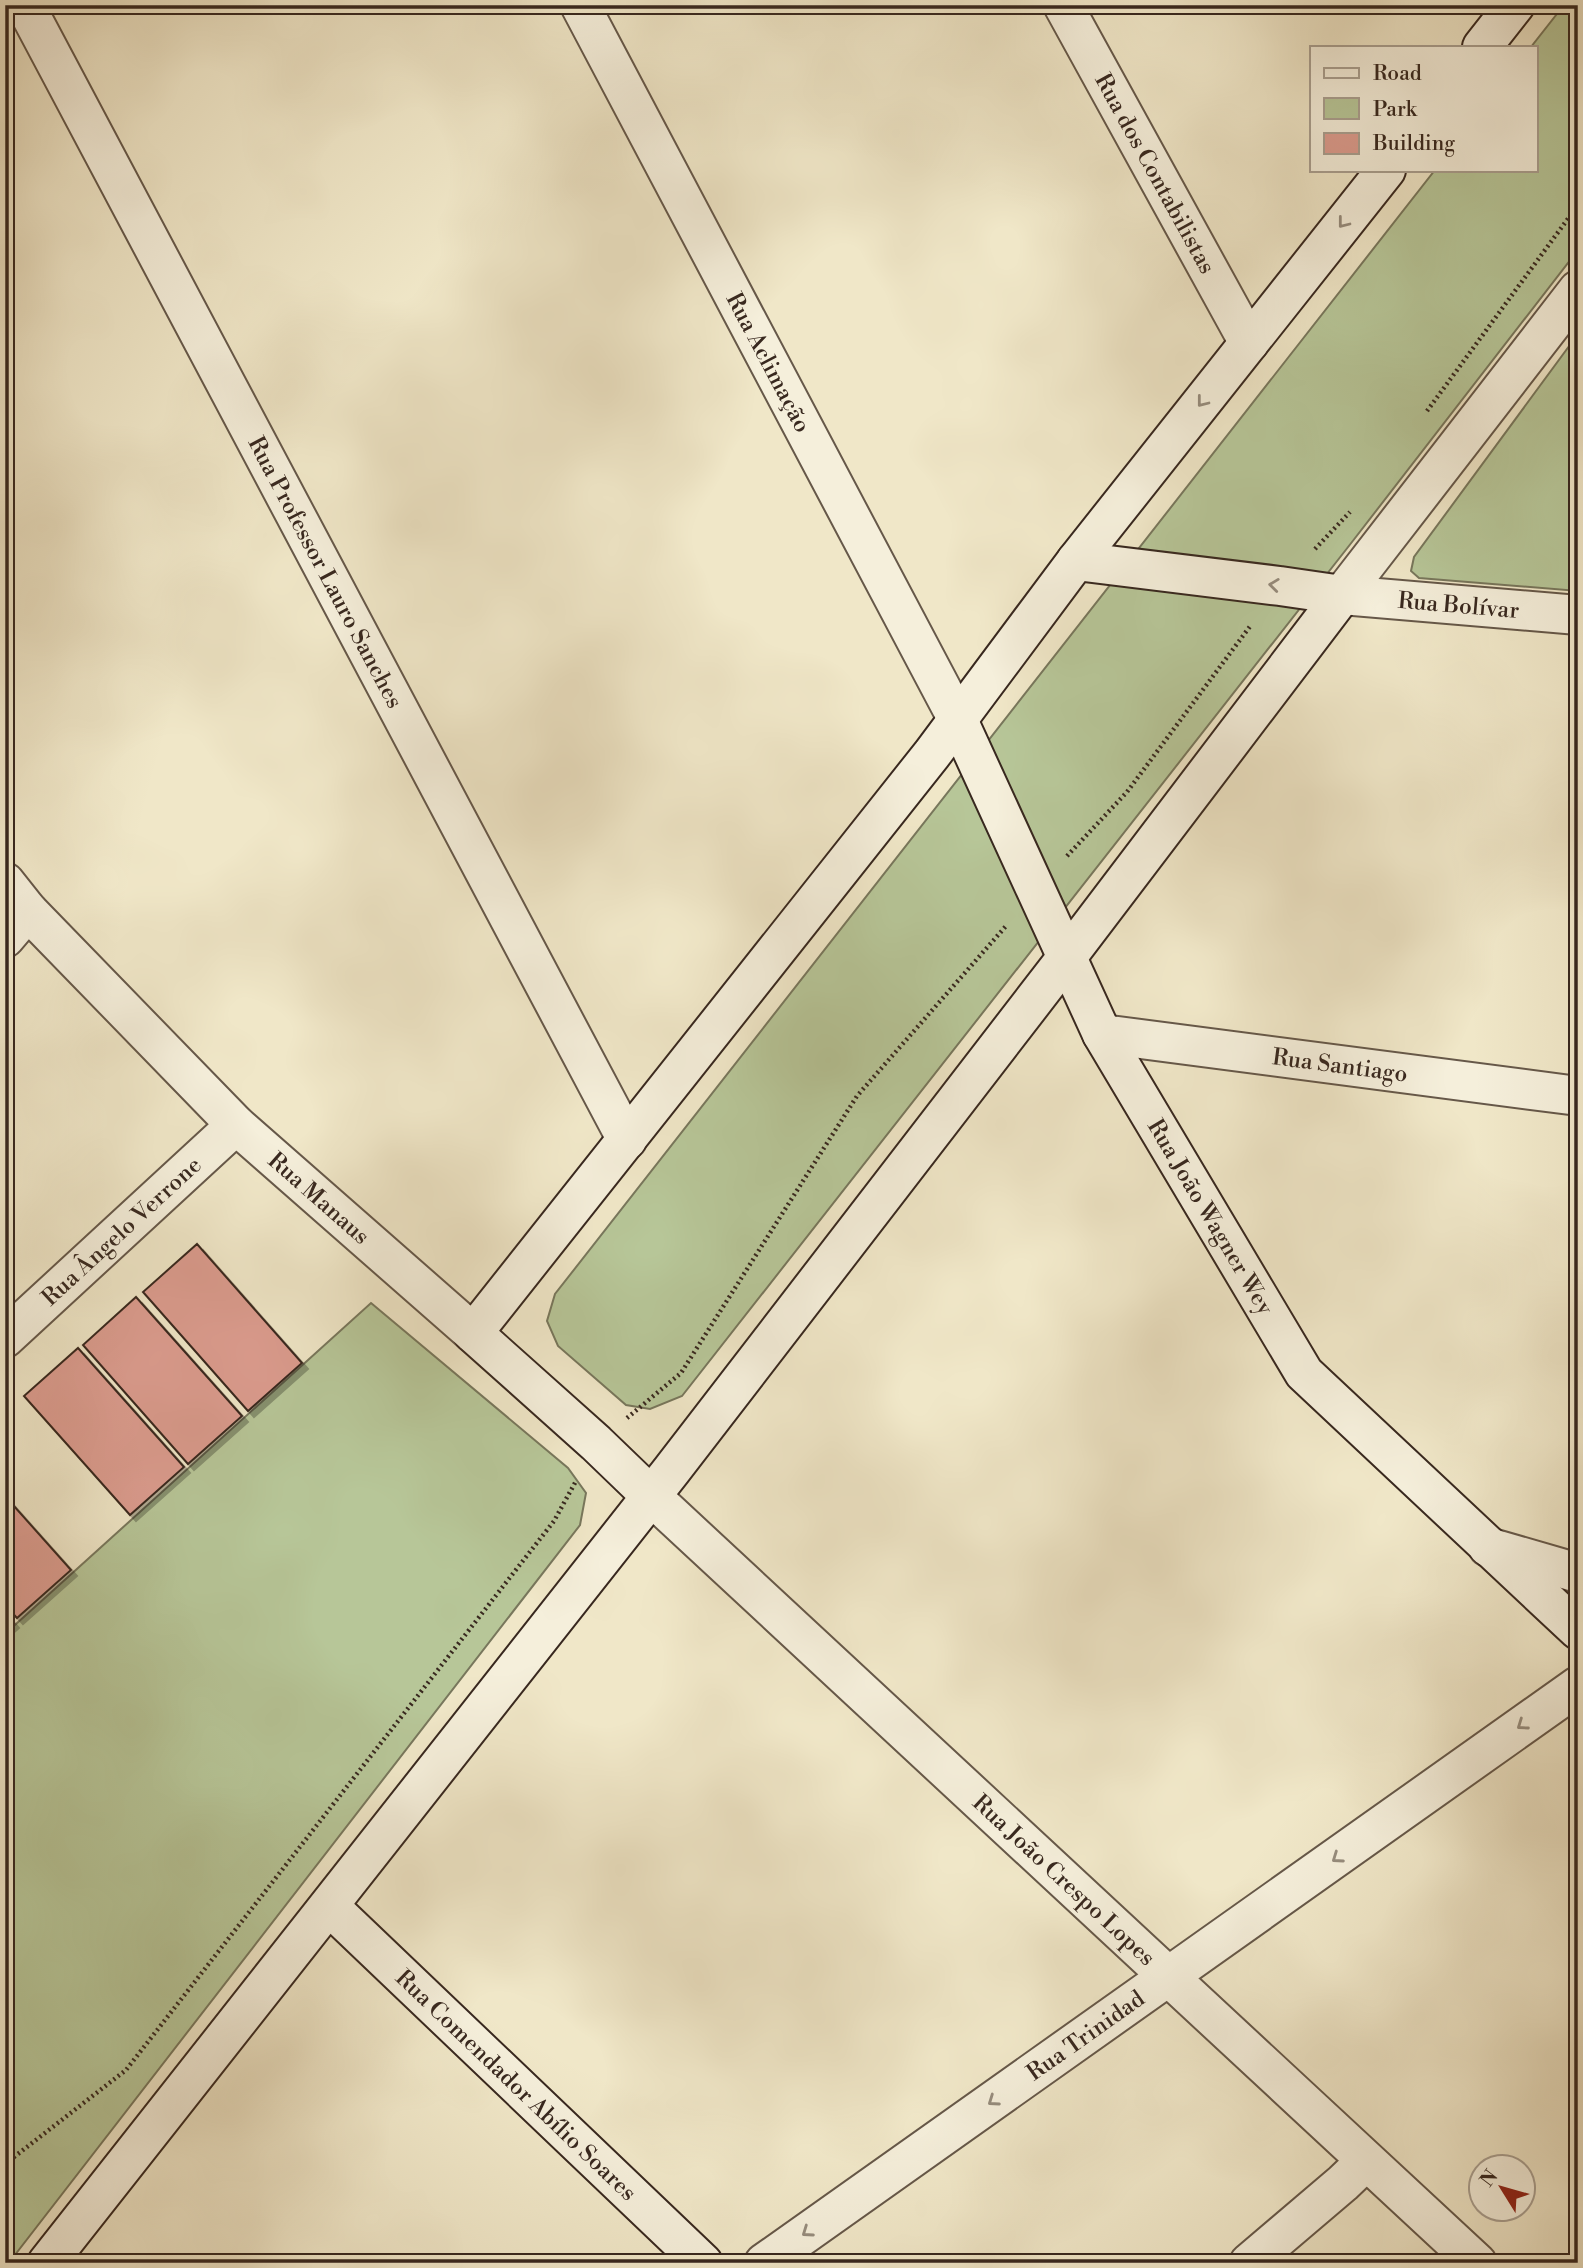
<svg xmlns="http://www.w3.org/2000/svg" width="1583" height="2268" font-family="'Libre Bodoni',serif">
<style>
.green{fill:#b7c698;stroke:#78775c;stroke-width:2}
.building{fill:#dc9c8f;stroke:#38281f;stroke-width:2;filter:url(#shadow)}
.lines{fill:none;stroke-linecap:round;stroke-linejoin:round}
.street-casing{stroke:#665849;stroke-width:42}
.secondary-casing{stroke:#38281f;stroke-width:42}
.path{stroke:#38281f;stroke-width:4.5;stroke-dasharray:2 3.5;stroke-linecap:butt}
.street{stroke:#f5efdb;stroke-width:38}
.secondary{stroke:#f5efdb;stroke-width:38}
.oneway{stroke:#968c7d}
.labels{text-anchor:middle;stroke-width:5;stroke-linejoin:round;paint-order:stroke}
.street-label{font-size:23px;fill:#38281f;stroke:#f5efdb}
</style>
<defs>
<filter id="shadow"><feDropShadow dx="6" dy="6" stdDeviation="0" flood-color="#0004"/></filter>
</defs>
<rect width="100%" height="100%" fill="#f0e7c8"/>
<filter id="stains"><feTurbulence type="fractalNoise" baseFrequency=".00286" numOctaves="4"/><feColorMatrix values="0 0 0 0 .2 0 0 0 0 .09 0 0 0 0 .02 0 0 0 .5 -.17"/></filter>
<radialGradient id="worn" r=".72"><stop offset=".6" stop-color="#630" stop-opacity="0"/><stop offset="1" stop-color="#630" stop-opacity=".3"/></radialGradient>
<path class="green" d="M1564 5H1578V250L1352 542 682 1396 650 1409 626 1405 558 1346 547 1321 555 1294 1435 170H1536V47H1531Z
M1578 334V591L1419 578 1411 571 1414 557Z
M371 1303 568 1468 586 1493 580 1525 11 2260 5 2263V1634Z"/>
<path class="building" d="M197 1244 302 1363 248 1411 143 1292Z
M136 1297 242 1416 188 1464 83 1345Z
M78 1348 184 1467 130 1515 24 1396Z
M5 1496 71 1570 17 1618 5 1605Z
M5 1613 13 1622 5 1629Z"/>
<g class="lines">
<defs>
<g id="street">
<path id="s1" d="M25 5 627 1140"/>
<path id="s2" d="M580 5 958 720"/>
<path id="s3" d="M1063 5 1249 343"/>
<path d="M1342 595 1578 290"/>
<path id="s4" d="M1342 595 1578 615"/>
<path id="s5" d="M5 882 28 911 236 1125 473 1333"/>
<path d="M5 938 28 911"/>
<path id="s6" d="M1102 1034 1578 1096"/>
<path id="s7" d="M5 1338 236 1125"/>
<path id="s8" d="M651 1496 1477 2263"/>
<path d="M1488 1547 1578 1573"/>
<path id="s9" d="M764 2263 1578 1686"/>
<path d="M1249 2263 1343 2183 1366 2161"/>
</g>
<g id="secondary">
<path d="M1482 47 1515 5"/>
<path id="s10" d="M958 720 1102 1034 1304 1373 1578 1630"/>
<path d="M651 1496 596 1443 473 1333 932 754 1076 561 1386 170"/>
<path id="s11" d="M329 1906 703 2263"/>
<path d="M47 2263 671 1471 1067 957 1342 595 1280 586 1076 561"/>
</g>
</defs>
<use href="#street" class="street-casing"/>
<use href="#secondary" class="secondary-casing"/>
<path class="path" d="M1427 411 1578 205
M1315 549 1350 512
M1067 856 1127 792 1251 625
M627 1418 681 1373 857 1096 1006 926
M5 2164 126 2070 554 1521 576 1481"/>
<use href="#street" class="street"/>
<use href="#secondary" class="secondary"/>
</g>
<defs><path id="oneway-chevron" d="M-2-3.5L2.5 0L-2 3.5" fill="none" stroke-width="1.6" stroke-linecap="round" stroke-linejoin="round" transform="scale(1.75)"/></defs>
<g class="oneway">
<use href="#oneway-chevron" transform="translate(1343 223) rotate(128)"/>
<use href="#oneway-chevron" transform="translate(1202 402) rotate(128)"/>
<use href="#oneway-chevron" transform="translate(1274 585) rotate(-173)"/>
<use href="#oneway-chevron" transform="translate(1522 1725) rotate(145)"/>
<use href="#oneway-chevron" transform="translate(1337 1858) rotate(145)"/>
<use href="#oneway-chevron" transform="translate(993 2101) rotate(145)"/>
<use href="#oneway-chevron" transform="translate(807 2232) rotate(145)"/>
</g>
<g class="labels">
<g class="street-label">
<text dy="8" stroke="none"><textPath href="#s3" startOffset="192">Rua dos Contabilistas</textPath></text>
<text dy="8" stroke="none"><textPath href="#s2" startOffset="404">Rua Aclimação</textPath></text>
<text dy="8" stroke="none"><textPath href="#s1" startOffset="642">Rua Professor Lauro Sanches</textPath></text>
<text dy="8" stroke="none"><textPath href="#s4" startOffset="117">Rua Bolívar</textPath></text>
<text dy="8" stroke="none"><textPath href="#s6" startOffset="240">Rua Santiago</textPath></text>
<text dy="8" stroke="none"><textPath href="#s5" startOffset="446">Rua Manaus</textPath></text>
<text dy="8" stroke="none"><textPath href="#s10" startOffset="558">Rua João Wagner Wey</textPath></text>
<text dy="8" stroke="none"><textPath href="#s7" startOffset="158">Rua Ângelo Verrone</textPath></text>
<text dy="8" stroke="none"><textPath href="#s8" startOffset="564">Rua João Crespo Lopes</textPath></text>
<text dy="8" stroke="none"><textPath href="#s9" startOffset="394">Rua Trinidad</textPath></text>
<text dy="8" stroke="none"><textPath href="#s11" startOffset="259">Rua Comendador Abílio Soares</textPath></text>
</g>
</g>
<rect width="1583" height="2268" fill="none" stroke="#f0e7c8" stroke-width="28"/>
<rect x="7" y="7" width="1569" height="2254" fill="none" stroke="#38281f" stroke-width="3.5"/>
<rect x="14" y="14" width="1555" height="2240" fill="none" stroke="#38281f" stroke-width="2"/>
<rect x="1310" y="46" width="228" height="126" fill="#f5efdb" stroke="#a99f90" stroke-width="2"/>
<rect x="1324" y="68" width="35" height="10" fill="#f5efdb" stroke="#a99f90" stroke-width="2"/>
<text x="1373" y="80" font-size="21" fill="#38281f">Road</text>
<rect x="1324" y="98" width="35" height="21" fill="#b7c698" stroke="#a99f90" stroke-width="2"/>
<text x="1373" y="116" font-size="21" fill="#38281f">Park</text>
<rect x="1324" y="133" width="35" height="21" fill="#dc9c8f" stroke="#a99f90" stroke-width="2"/>
<text x="1373" y="150" font-size="21" fill="#38281f">Building</text>
<g transform="translate(1502 2188) rotate(307)"><circle r="33" fill="#f5efdb" stroke="#a99f90" stroke-width="2"/>
<path d="M0-5L12 26L0 18L-12 26Z" fill="#8f2418"/>
<text y="-10" font-size="19" font-weight="bold" text-anchor="middle" fill="#38281f">N</text>
</g>
<rect width="100%" height="100%" filter="url(#stains)"/>
<rect width="100%" height="100%" fill="url(#worn)"/>
</svg>
